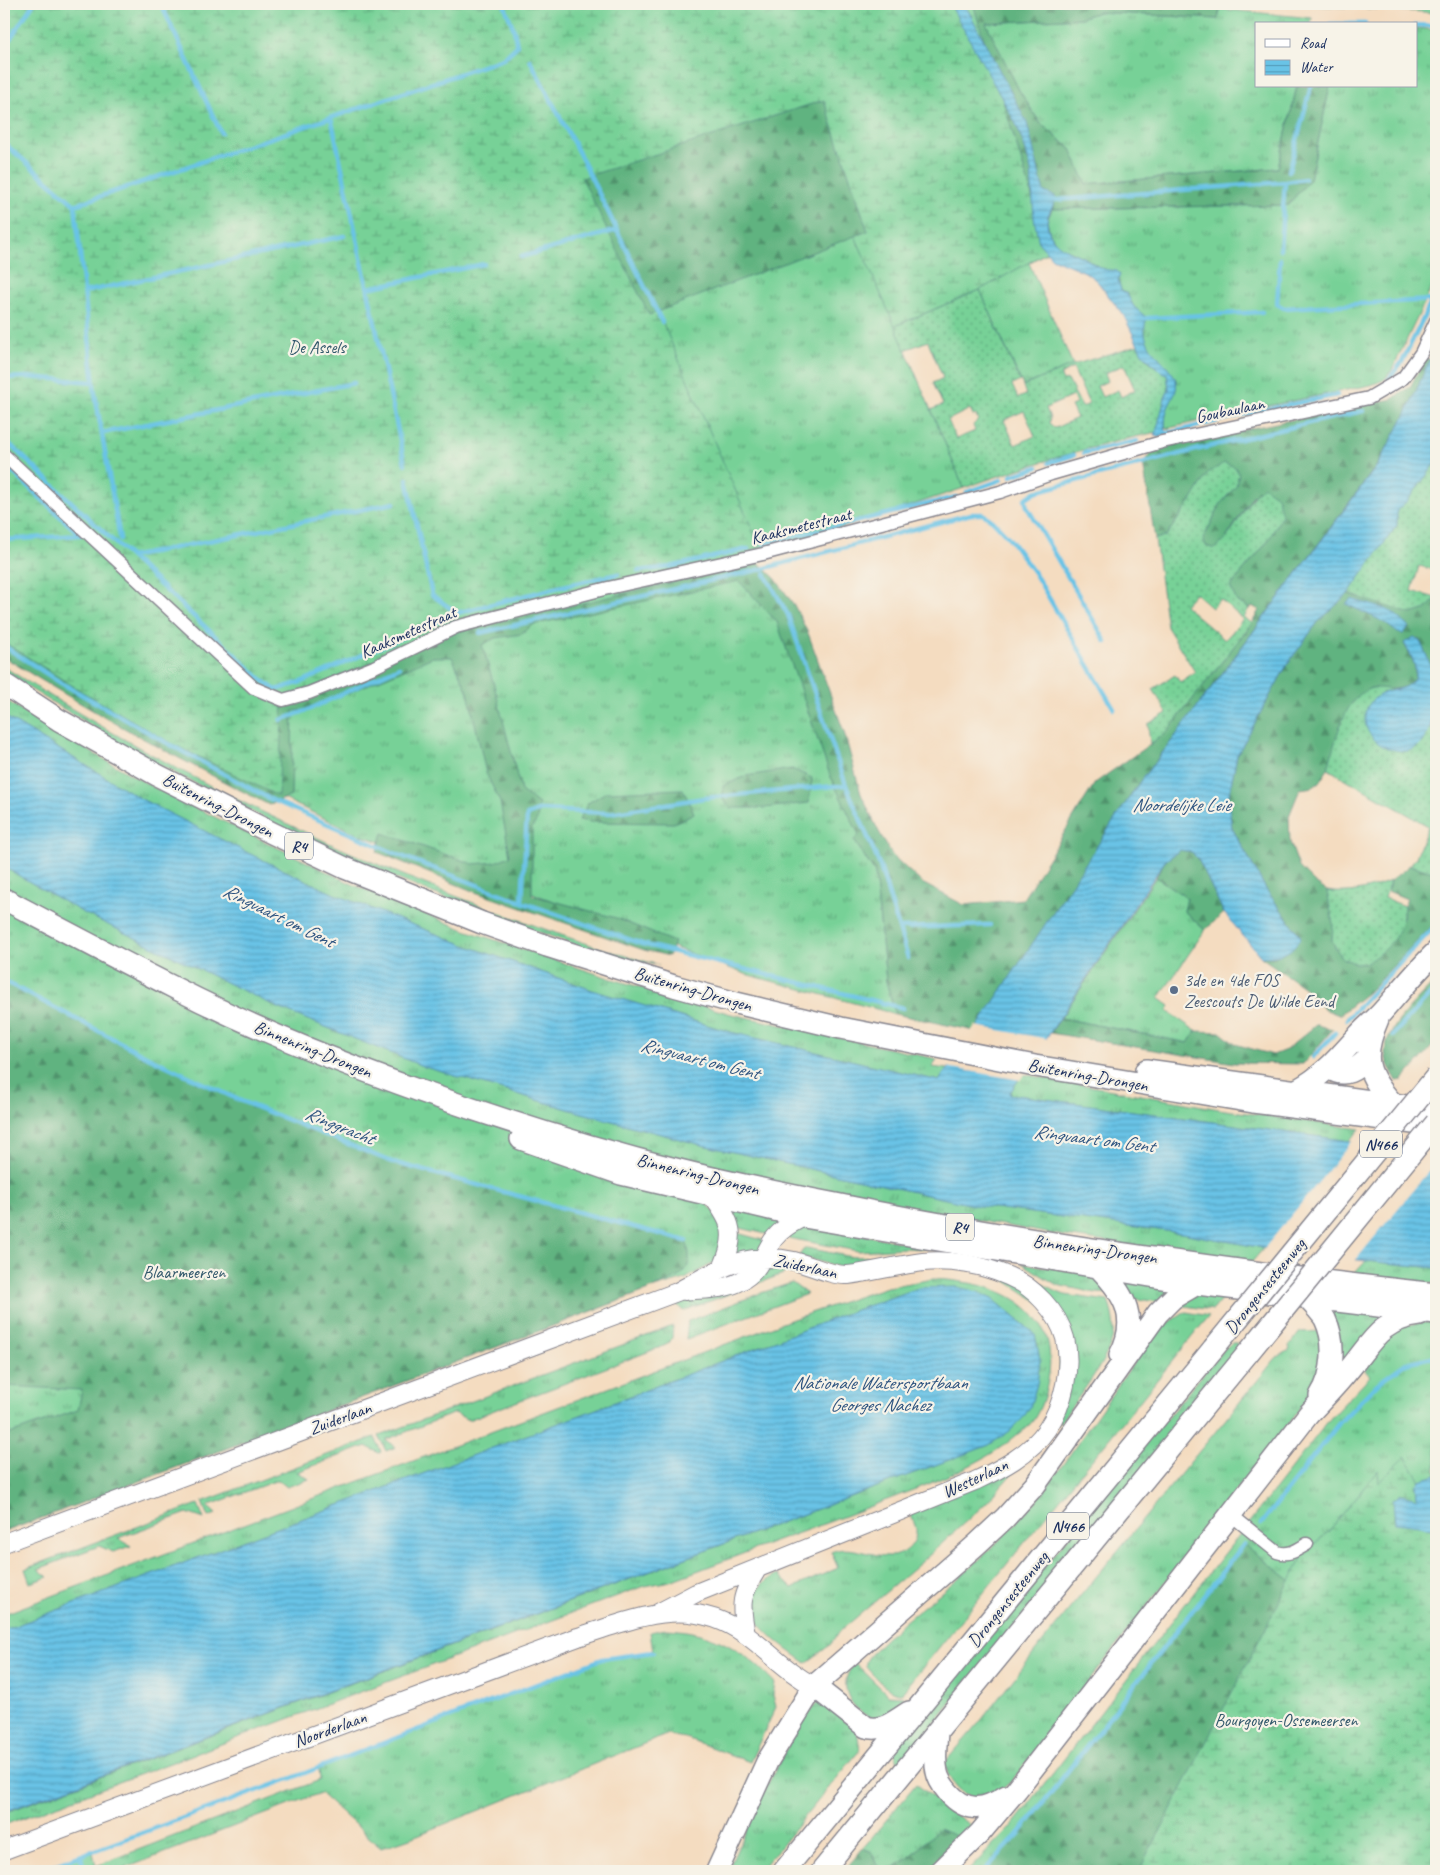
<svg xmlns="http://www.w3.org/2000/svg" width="1440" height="1875" font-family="Caveat,sans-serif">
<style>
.grass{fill:url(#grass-tufts);stroke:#49807a}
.forest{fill:url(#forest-firs);stroke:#3e716f}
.wetland{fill:url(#wetland-marsh);stroke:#49807a}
.garden{fill:url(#garden-dots);stroke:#49807a;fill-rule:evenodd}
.pitch{fill:#77d197;stroke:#49807a}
.water{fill:url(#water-rules);stroke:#4279a2}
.pier{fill:#f4dcc0}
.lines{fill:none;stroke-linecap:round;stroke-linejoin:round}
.stream{stroke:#69c3e6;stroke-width:4.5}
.street-casing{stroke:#88868f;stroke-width:15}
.secondary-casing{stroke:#88868f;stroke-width:20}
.highway-casing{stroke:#88868f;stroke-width:24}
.street{stroke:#fff;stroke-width:12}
.secondary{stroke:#fff;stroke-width:18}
.highway{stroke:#fff;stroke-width:21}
.highway-bridge-casing{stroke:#88868f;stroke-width:24;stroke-linecap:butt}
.highway-bridge{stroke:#fff;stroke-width:21}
.service-dot{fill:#5c6f8a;stroke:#f7f3e8;stroke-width:2}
.labels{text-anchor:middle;stroke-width:4.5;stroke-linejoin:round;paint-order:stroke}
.shield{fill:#f7f3e8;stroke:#5d6a87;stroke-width:1}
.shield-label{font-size:16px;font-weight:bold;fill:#1b2f5e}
.park-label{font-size:18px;fill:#32586c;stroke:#f7f3e8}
.street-label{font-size:18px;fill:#1b2f5e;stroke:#f7f3e8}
.service-label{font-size:18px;fill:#4e5e75;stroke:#f7f3e8;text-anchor:start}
.water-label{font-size:19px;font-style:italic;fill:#2e5480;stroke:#f7f3e8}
</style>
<defs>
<pattern id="grass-tufts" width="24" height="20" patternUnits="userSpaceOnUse" patternTransform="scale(1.25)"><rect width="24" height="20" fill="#77d197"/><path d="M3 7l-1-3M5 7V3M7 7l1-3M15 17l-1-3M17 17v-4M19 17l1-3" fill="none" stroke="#61aa7e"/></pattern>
<pattern id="forest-firs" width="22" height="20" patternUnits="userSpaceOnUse" patternTransform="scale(1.25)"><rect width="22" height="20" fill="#61b380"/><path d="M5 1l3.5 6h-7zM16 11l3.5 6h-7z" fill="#4f926c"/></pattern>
<pattern id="wetland-marsh" width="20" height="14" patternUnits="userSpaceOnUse" patternTransform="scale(1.25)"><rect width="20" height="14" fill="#77d197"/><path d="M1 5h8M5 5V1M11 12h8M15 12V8" fill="none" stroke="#61aa7e"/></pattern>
<pattern id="garden-dots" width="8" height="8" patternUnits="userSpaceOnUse" patternTransform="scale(1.25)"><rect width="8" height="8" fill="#77d197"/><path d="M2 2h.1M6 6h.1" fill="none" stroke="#61aa7e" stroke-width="1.8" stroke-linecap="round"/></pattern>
<pattern id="water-rules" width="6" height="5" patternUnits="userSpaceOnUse" patternTransform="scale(1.25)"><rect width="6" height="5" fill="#69c3e6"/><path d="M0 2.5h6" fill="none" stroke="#569fbe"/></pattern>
</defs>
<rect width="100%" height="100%" fill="#f7f3e8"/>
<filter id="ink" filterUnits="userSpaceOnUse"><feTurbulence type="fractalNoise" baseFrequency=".02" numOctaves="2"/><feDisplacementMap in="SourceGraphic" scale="10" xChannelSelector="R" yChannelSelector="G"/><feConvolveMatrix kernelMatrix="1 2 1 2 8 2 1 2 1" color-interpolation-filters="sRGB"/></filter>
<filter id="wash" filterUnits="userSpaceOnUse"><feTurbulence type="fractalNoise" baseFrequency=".0096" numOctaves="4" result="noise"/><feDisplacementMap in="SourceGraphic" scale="20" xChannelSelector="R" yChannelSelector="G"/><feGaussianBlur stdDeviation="1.12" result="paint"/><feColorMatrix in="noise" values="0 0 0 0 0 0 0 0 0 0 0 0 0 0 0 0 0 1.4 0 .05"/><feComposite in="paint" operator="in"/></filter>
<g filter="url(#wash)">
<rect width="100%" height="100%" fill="#f4dcc0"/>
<path class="grass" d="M4 4H973L1049 251 1029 263 1073 365 1023 386 980 290 895 325 964 488 763 554 617 587 749 570 782 618 867 827 854 840 875 873 886 981 895 1014 745 974 495 879 360 835 278 796Z
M1159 4H1221L1220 9 1312 18 1311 24H1256V86H1297L1278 168 1085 184 1071 149 1040 123 1019 90 985 23 1081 18 1098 12 1218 19 1220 10Z
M1416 28 1436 30V279L1392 370 1384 380 1371 385 1238 412 1165 429C1165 424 1165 419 1166 414 1167 403 1179 393 1176 381 1170 361 1135 348 1146 318L1134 307 1127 294 1121 290 1118 280 1087 259 1057 245 1050 233 1047 221 1052 209 1288 205 1310 179 1330 86H1416Z
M4 667C156 764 317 845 487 908 544 929 600 950 659 965L616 959 513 923 422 889 334 853 145 758 4 673Z
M4 699 54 731 153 787 354 885 465 930 612 979 731 1014 937 1059 932 1067 947 1069 939 1081 730 1032 595 991 467 946 334 894 250 854 143 800 4 716Z
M4 867 82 912 281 1009 425 1067 575 1111 702 1145 973 1205 1182 1233 1264 1248 1251 1263 1052 1234 789 1186 698 1163 692 1197C713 1205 715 1212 725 1231L717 1261 685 1279 648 1290 4 1532Z
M1156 877 1187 898 1184 911 1205 930 1159 998 1170 1006 1167 1011 1196 1031 1188 1043 1061 1018Z
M1022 1074 1225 1110 1360 1129 1350 1141 1009 1094Z
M726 1205 785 1219 770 1235 736 1227Z
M807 1224 936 1249 904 1248 858 1251 783 1237Z
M737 1233 766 1241 761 1253 732 1258Z
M807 1248 853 1257 895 1256V1261L847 1269 799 1256 803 1250Z
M974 1260 1009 1265 1030 1275 1052 1290 1065 1295 1108 1301C1113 1313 1115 1328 1112 1340 1106 1363 1074 1403 1059 1424L1060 1316Z
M1366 1261 1436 1268V1284L1354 1274Z
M1022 1263 1089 1274 1114 1294 1096 1293 1057 1285Z
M789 1265 788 1271 783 1274 683 1311 675 1302 766 1267Z
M1132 1278 1174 1285 1160 1302 1130 1298 1121 1283Z
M933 1279C974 1281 1024 1290 1044 1331 1056 1355 1048 1400 1032 1422 1029 1426 1023 1430 1018 1434 991 1458 959 1471 926 1485 896 1496 867 1508 837 1519 782 1539 726 1560 670 1581L644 1586 4 1825V1813L989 1445 1035 1334 993 1299 919 1288 853 1311 581 1415 4 1630V1614L793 1319 887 1287Z
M792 1283 807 1294 686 1339 688 1321 761 1293Z
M1187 1293H1227L1213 1310 1171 1304Z
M1324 1304 1401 1313 1343 1370Z
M1186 1312 1209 1316 902 1693C888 1694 875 1677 866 1667V1662L868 1658C892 1628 927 1605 956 1580 988 1553 1016 1524 1043 1493L1151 1338 1168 1323Z
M1436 1321V1871H968L1011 1827 1333 1415 1370 1376 1360 1365 1399 1326Z
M673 1326 672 1338 666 1345 468 1420 455 1413 385 1440 396 1447 386 1451 379 1436Z
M1324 1331 1328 1350 1317 1383 1297 1412 1011 1782C1004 1787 995 1795 988 1797 966 1803 947 1783 945 1762L979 1723 1045 1639 1276 1358 1290 1350 1289 1346 1300 1332Z
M1232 1343H1237L1239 1352 900 1765 893 1750 1223 1350Z
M375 1437 381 1452 379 1453 366 1446 297 1472 309 1479 287 1487 278 1480 207 1506 216 1514 208 1517 202 1502Z
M1024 1460 986 1503 924 1560 839 1632 830 1645 806 1663C774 1640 719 1604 778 1574L792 1588 838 1568 831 1552C850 1544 869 1556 889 1556 903 1557 918 1544 916 1529 915 1524 912 1519 911 1514Z
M198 1504 204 1519 187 1513 118 1538 131 1546 113 1552 99 1546 38 1569 48 1577 30 1583 25 1569Z
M666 1629C713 1631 744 1650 775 1683L773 1695 776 1707 750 1762 686 1738 666 1735 410 1838 381 1848 320 1793 118 1871H97L96 1866 320 1780 319 1768 602 1659 653 1652 650 1632Z
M855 1663 888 1695 904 1696C900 1702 895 1711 889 1715 870 1730 827 1693 855 1663Z
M821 1698 857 1730 860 1750 760 1871H727L768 1784 795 1733Z
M916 1784 980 1833 960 1853 939 1829 909 1858 888 1871H884L876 1864 872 1852 863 1848Z"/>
<path class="forest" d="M973 4H1159L1220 9 1218 19 1098 12 1081 18 986 23 1019 90 1040 123 1071 149 1086 184 1278 168 1297 86H1330L1310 179 1288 205 1036 209Z
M824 100 868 231 649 315 581 178Z
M1425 358 1430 360 1406 414 1377 465 1174 738 1141 780 975 1031 895 1014 886 981 875 873 854 840 859 835 831 778 777 622 739 581 532 625 522 634 495 638 482 645 494 685 521 791 539 804 537 820 532 828V895L616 918 674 942 669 956 644 950 475 892 377 852 383 833 473 864 495 862 510 856 500 802 486 773 468 692 452 657H433L308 710 293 711 291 796 269 805C179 759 89 711 4 657V633L455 632 759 563 775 578 794 605 808 633 844 732 861 794 878 830 892 855 922 883 964 905 1023 899 1095 783 1167 732 1252 623 1259 610 1252 606 1250 609 1237 602 1230 587 1268 541 1282 515 1253 495 1223 543 1215 549 1206 546 1203 539 1221 503 1236 486 1208 473 1193 498 1166 536 1155 539 1143 463 1156 448 1392 399 1410 387Z
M1348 594 1411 614 1427 609 1436 598V687L1428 660 1419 639 1404 643C1407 650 1412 657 1414 664 1422 693 1388 690 1370 688L1341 723 1328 769 1319 783 1313 787 1300 789 1289 816 1290 842 1299 867 1315 883 1327 891 1333 924 1332 941 1341 957 1354 963 1365 964 1403 918 1404 906 1407 899 1388 891 1390 881 1410 865 1436 873V922L1368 992 1339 1015 1324 1009 1306 989 1261 957 1277 956 1301 937 1267 891 1232 828 1228 799 1237 755 1288 663 1318 622Z
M792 769 812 778 809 803 764 808H732L723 800V786L746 776Z
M683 789 694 813 674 823 590 822 579 820 588 803 606 792Z
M1180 850 1192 852 1199 861 1224 913 1205 930 1184 911 1187 898 1156 877 1165 861Z
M1436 980V1042L1403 1080 1397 1081C1392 1072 1385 1062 1385 1052 1385 1028 1421 997 1436 980Z
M4 981 148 1057 241 1101 392 1162 686 1241C698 1276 674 1279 648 1290L4 1532V1436L78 1410 82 1390 4 1386Z
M1061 1018 1188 1043 1196 1031 1220 1032 1235 1044 1273 1055 1286 1050 1316 1025 1333 1029 1303 1064 1234 1063 1050 1033Z
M1244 1544 1291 1581 1139 1871H984L1019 1834Z
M939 1829 956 1836 960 1853 941 1871H888L909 1858Z
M863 1848 872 1852 876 1864 884 1871H844Z"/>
<path class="wetland" d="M4 4H973L1049 251 980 290 895 326 855 236 868 231 824 100 582 178 649 315 658 312 763 554 456 627 283 700 278 796 173 744 81 691 4 642Z
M1405 1456 1420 1480 1416 1484 1419 1526 1436 1530V1871H1139L1305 1552 1329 1531 1378 1470 1379 1482Z"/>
<path class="garden" d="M1291 4H1436V13L1424 12Z
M980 290 1020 381 1012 385 1018 398 1026 395 1023 386 1073 365 1138 345C1144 357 1155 369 1167 374L1169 389 1165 398 1157 432C1091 446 1028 465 964 488L931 410 943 405 933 383 943 378 928 341 905 350 895 326ZM1124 365 1135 390 1121 397 1118 390 1102 397 1097 386 1108 381 1105 373ZM1073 368 1089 404 1082 407 1068 380 1063 381 1060 375ZM1073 396 1076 404 1071 406 1077 418 1055 428 1049 423 1050 418 1046 408ZM970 409 973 416 976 415 978 420 973 425 975 431 956 439 948 420ZM1024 411 1035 436 1015 445 1004 420Z
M1224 463 1235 467 1239 474 1236 486 1221 503 1203 539 1206 546 1215 549C1236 533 1243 504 1263 486L1277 496 1282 515 1268 541 1230 587 1237 602 1249 608 1244 618 1252 623 1167 732 1150 744 1148 724 1167 713 1153 689 1175 675 1180 682 1195 672 1167 627 1155 539 1166 536 1193 498 1208 473ZM1195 593 1212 608 1220 599 1243 619 1225 640 1184 605Z
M1436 463V570L1419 566 1412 591 1436 598 1427 609 1411 614 1348 594 1397 525 1396 510 1407 501Z
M1436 687V873L1410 865 1416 857 1428 826 1328 769C1335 744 1342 700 1369 689 1376 686 1388 690 1396 690L1382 693 1431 729 1435 716Z
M1390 881 1385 898 1404 906C1402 937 1389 947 1365 964L1354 963 1341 957 1332 941 1333 924 1327 891C1348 895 1371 889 1390 881Z"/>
<path class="pitch" d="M93 1852 97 1871H39Z"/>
<path class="water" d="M952 4H963L969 12 1027 123 1044 192 1055 196C1056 205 1047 212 1047 222 1049 247 1070 250 1088 260 1099 267 1103 271 1116 270L1120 275 1118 280 1121 290 1127 294 1134 307 1147 318C1135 347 1171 362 1176 381 1179 393 1168 403 1166 414 1165 419 1165 424 1165 429L1169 433 1159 438 1155 436 1165 398 1169 389 1167 374 1161 372 1142 353 1124 316 1097 281 1085 272 1052 258 1039 243 1034 218 1031 171 1026 151 1016 124 952 8Z
M1436 345V463L1407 501 1397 510V525L1348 594 1318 622 1288 663 1237 755 1228 799 1232 828 1267 891 1301 937C1290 955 1281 956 1261 957L1224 913 1199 861 1192 852 1180 850 1165 861 1009 1094 1436 1153V1268L1366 1261 1264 1248 1182 1233 973 1205 702 1145 575 1111 425 1067 281 1009 82 912 4 867V716L143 800 250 854 334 894 467 946 595 991 730 1032 939 1081 979 1024 1141 780 1174 738 1377 466 1406 414Z
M1351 599 1386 609 1394 613 1409 627 1403 634 1398 633 1382 621 1346 604Z
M1414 637C1420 640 1422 645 1425 652 1438 679 1440 713 1424 739 1419 747 1411 752 1402 751 1393 750 1384 748 1377 742 1359 727 1361 702 1384 693 1394 689 1412 689 1415 675 1417 664 1409 652 1404 643Z
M957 1287 978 1292 993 1299 1035 1334 1040 1360 1037 1384 1030 1407 1023 1418 1010 1431 989 1445 4 1812V1630L581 1415 853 1311 919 1288Z
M1436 1475V1530L1419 1526 1395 1523 1393 1500 1401 1494 1417 1498 1416 1484 1420 1480Z"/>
<path class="pier" d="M975 1026 1049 1039 1021 1080 946 1067Z
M1354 1139 1436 1150V1162L1354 1262 1263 1250Z"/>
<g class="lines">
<path class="stream" d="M161 4 221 133
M1330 24H1365
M1416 25 1436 26
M4 48 33 4
M530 60 583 161 662 322
M331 117 405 464
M4 143 75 205
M1289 171 1311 86
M1285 182 1305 179
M1056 200 1285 182 1280 250
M521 257 617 230
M1280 259 1277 304 1284 308 1432 300
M368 288 484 264
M84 292 344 236
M1147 318 1262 312
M4 378 27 377 94 382
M1389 379 1402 362 1436 292
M102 433 354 383
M1169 433 1250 413 1337 395
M4 439 263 681 276 690 301 682 457 613 559 587 618 574
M1084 453 1137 441
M1049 463 1074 455
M4 464 80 535 4 540
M1011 476 1038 467
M407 479 432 595 457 613
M967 492 1001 480
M120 539 95 394 75 205 503 59 517 46 514 30 504 4
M764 544 956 497
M130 557 394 503
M638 571 670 567 748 549
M765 574 788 615 846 785
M480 633 758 570 971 514H983L993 521 1009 538 1035 574 1114 709
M1106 642 1027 507 1025 499 1035 492C1144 462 1253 435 1363 411
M4 646 61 683 176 748 268 798 399 855 527 904 642 944 903 1008
M281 720 308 710 399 667
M522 902 527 815 540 810 609 813 704 798 846 785 880 866 908 958
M899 928 990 925
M4 981 148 1057 241 1101 392 1162 686 1241
M1347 1019 1436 925
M1393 1035 1436 988
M1313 1057 1335 1033
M1261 1524 1340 1422 1377 1384 1406 1363 1436 1356
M81 1856 84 1871
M38 1871 292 1778 602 1659 653 1652
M984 1871 1019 1834 1244 1544"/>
</g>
</g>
<g filter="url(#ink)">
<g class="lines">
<defs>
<path id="street" d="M4 455 254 688 283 700 309 693 374 667 456 627 608 588 763 554 1000 492 1051 474 1162 442 1369 398 1403 378 1421 353 1436 321
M1230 1514 1277 1552C1289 1556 1297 1550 1307 1544"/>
<path id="secondary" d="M712 1196C732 1223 737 1234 723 1266
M685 1291C703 1289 724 1290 739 1282 759 1272 762 1257 773 1240 781 1229 792 1223 804 1217
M4 1543 677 1292C717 1270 746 1250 794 1261 810 1265 832 1276 848 1275 873 1272 898 1265 923 1262 951 1259 982 1265 1008 1276 1033 1286 1058 1312 1065 1338 1072 1367 1064 1404 1047 1429 1030 1454 1001 1469 975 1481L696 1593 658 1613
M746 1635C740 1603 740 1596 758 1568
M4 1850 578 1637C637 1618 689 1594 746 1635 770 1652 788 1673 814 1686"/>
<path id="highway" d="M4 684 59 720 157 775 272 833 345 868 482 923 547 946 674 986 736 1003 841 1028 1035 1066 1253 1102 1436 1126
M4 899C61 929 119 960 177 989 255 1029 338 1062 420 1091 505 1121 591 1148 679 1170 742 1186 806 1198 870 1211 1058 1247 1247 1273 1436 1294
M1378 1019C1361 1058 1366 1075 1395 1106
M1329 1068C1345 1079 1356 1070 1368 1058
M1146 1070 1436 1110
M1297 1090C1323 1076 1337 1059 1357 1037 1364 1028 1374 1021 1382 1012 1400 992 1416 971 1436 952
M521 1139 621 1174 804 1217 1197 1284 1436 1313
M1100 1269C1125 1295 1139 1319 1120 1355
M1307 1298C1313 1304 1320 1311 1325 1319 1336 1342 1334 1374 1320 1396
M814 1686 866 1727C883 1732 894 1721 909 1712
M937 1733C936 1746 934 1759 937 1772 938 1779 943 1786 948 1792 967 1814 985 1810 1006 1796
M717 1871 767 1762 814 1686 976 1545 1005 1518 1035 1485 1158 1313 1173 1298 1197 1284
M784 1871 1213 1349
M822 1871 1248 1353
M941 1871 980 1833 1017 1789 1308 1415C1321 1401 1335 1387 1347 1372 1371 1344 1380 1319 1420 1315"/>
</defs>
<use href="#street" class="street-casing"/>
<use href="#secondary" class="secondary-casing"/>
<use href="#highway" class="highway-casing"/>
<use href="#street" class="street"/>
<use href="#secondary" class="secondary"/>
<use href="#highway" class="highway"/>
<defs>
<path id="highway-bridge" d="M1213 1349 1436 1077
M1248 1353 1436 1123"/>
</defs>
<use href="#highway-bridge" class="highway-bridge-casing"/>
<use href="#highway-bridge" class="highway-bridge"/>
</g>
</g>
<circle class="service-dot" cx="1174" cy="990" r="5"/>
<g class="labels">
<g class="shield">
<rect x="285" y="832.5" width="28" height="27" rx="4"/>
<rect x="1360" y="1130.5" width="42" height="27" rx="4"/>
<rect x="946" y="1213.5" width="28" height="27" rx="4"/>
<rect x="1047" y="1512.5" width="42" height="27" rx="4"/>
</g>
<g class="shield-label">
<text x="299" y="852">R4</text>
<text x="1381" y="1150">N466</text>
<text x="960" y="1233">R4</text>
<text x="1068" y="1532">N466</text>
</g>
<g class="park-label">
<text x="317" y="353">De Assels</text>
<text x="184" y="1278">Blaarmeersen</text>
<text x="1286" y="1726">Bourgoyen-Ossemeersen</text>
</g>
<g class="street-label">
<text transform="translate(1230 410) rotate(-12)" y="6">Goubaulaan</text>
<text transform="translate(801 526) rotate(-14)" y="6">Kaaksmetestraat</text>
<text transform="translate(408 632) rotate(-24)" y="6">Kaaksmetestraat</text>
<text transform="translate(218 805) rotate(27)" y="6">Buitenring-Drongen</text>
<text transform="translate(693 989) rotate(16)" y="6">Buitenring-Drongen</text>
<text transform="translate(313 1049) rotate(22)" y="6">Binnenring-Drongen</text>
<text transform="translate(1088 1075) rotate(10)" y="6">Buitenring-Drongen</text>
<text transform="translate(698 1174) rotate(14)" y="6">Binnenring-Drongen</text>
<text transform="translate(1095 1249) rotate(8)" y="6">Binnenring-Drongen</text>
<text transform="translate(805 1266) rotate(12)" y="6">Zuiderlaan</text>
<text transform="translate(1265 1286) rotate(-51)" y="6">Drongensesteenweg</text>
<text transform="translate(340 1418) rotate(-20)" y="6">Zuiderlaan</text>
<text transform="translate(975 1478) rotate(-25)" y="6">Westerlaan</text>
<text transform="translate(1008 1599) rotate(-51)" y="6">Drongensesteenweg</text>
<text transform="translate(330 1729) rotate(-20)" y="6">Noorderlaan</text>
</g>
<g class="service-label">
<text x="1184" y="986">3de en 4de FOS<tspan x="1184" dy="21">Zeescouts De Wilde Eend</tspan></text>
</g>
<g class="water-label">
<text x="1181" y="811">Noordelijke Leie</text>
<text transform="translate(279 915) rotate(26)" y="7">Ringvaart om Gent</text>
<text transform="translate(700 1058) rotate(14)" y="7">Ringvaart om Gent</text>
<text transform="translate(340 1125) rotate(22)" y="7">Ringgracht</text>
<text transform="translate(1094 1138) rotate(7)" y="7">Ringvaart om Gent</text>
<text x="880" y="1389">Nationale Watersportbaan<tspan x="880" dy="22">Georges Nachez</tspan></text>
</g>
</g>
<rect width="1440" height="1875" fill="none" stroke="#f7f3e8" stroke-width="20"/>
<rect x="1255" y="22" width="162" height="65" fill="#f7f3e8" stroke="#9fa5b1"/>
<rect x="1265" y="39" width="25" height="8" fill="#ffffff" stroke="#9fa5b1"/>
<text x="1300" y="48" font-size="15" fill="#1b2f5e">Road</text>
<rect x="1265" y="60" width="25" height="15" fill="url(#water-rules)" stroke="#9fa5b1"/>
<text x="1300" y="72" font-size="15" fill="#1b2f5e">Water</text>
</svg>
